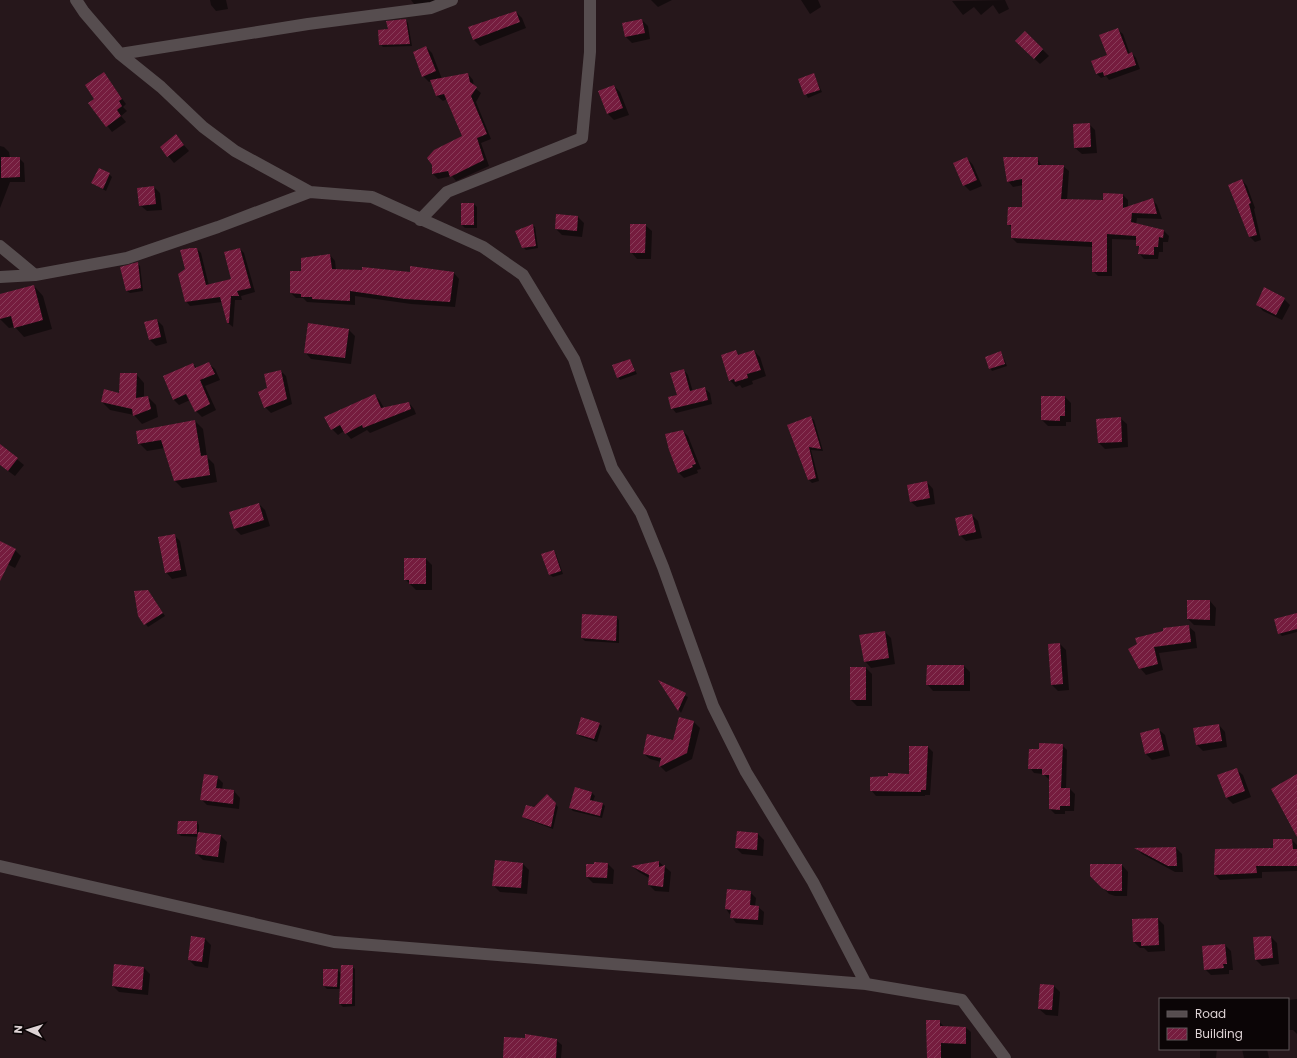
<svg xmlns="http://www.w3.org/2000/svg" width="1297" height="1058" font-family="Poppins,sans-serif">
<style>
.shadow{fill:#0007}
.building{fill:url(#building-hatch)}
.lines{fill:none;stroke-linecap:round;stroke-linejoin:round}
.street{stroke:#564d4f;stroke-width:12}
</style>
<defs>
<pattern id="building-hatch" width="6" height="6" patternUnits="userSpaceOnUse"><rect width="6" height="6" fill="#751c3e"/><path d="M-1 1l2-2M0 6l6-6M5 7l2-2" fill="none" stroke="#883c59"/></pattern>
</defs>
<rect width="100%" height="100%" fill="#26171b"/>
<path class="shadow" d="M210 0H226L228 9 216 11 211 5Z
M411 0H442L418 9Z
M651 0H672L658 7Z
M798 0H818L821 7 810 14 801 0Z
M1005 0 1009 9 999 14 993 5 981 15 974 7 963 15 952 1Z
M516 12 522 18 526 28 480 46 474 40Z
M406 20 408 23 412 46 383 47 380 44 389 30Z
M642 20 648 26 650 39 632 43 626 37Z
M1118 30 1123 34 1130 54 1132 53 1136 58 1140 69 1109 80 1106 76 1101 78 1097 74 1092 62 1108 56Z
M1025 32 1049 56 1040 64 1016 41Z
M426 47 432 53 442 79 468 74 473 80 474 87 481 93 476 102 491 139 481 143 489 166 456 181 452 176 438 179 433 174 463 137 447 99 443 101 437 96 432 81 429 82 423 76Z
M103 73 126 104 123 107 127 111 121 116 126 122 112 132 90 103 95 99Z
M813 74 822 92 808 98 799 80Z
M614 86 620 92 629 115 614 120 608 114 600 91Z
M1089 124 1095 130 1097 153 1082 154 1075 148Z
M176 136 189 151 174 163 161 148Z
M0 146 4 147 9 152 10 158H19L24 163 25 182H10L0 208Z
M967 158 973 165 982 186 970 191 964 185Z
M1037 158 1042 166H1063L1069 171 1067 200 1103 202 1123 195 1128 200V207L1152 199 1157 205 1162 219 1137 218 1136 225 1164 231 1169 236 1168 242H1163V252H1159L1158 259H1144L1139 253 1137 240 1112 239V276H1098L1093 271V247L1017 243 1012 238V228L1008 224 1023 208V185L1013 187 1008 181Z
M109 174 112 177 106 191 92 183Z
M1242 180 1247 186 1255 208 1254 209 1261 240 1255 242 1250 237Z
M154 187 160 193 162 210 147 211 140 205Z
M474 204 477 207V228H465L462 225Z
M578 217 584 223 582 237 562 235 556 229Z
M532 225 535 227 538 248 526 250 523 247Z
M645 225 652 231 651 259H637L631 252Z
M197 249 201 253 209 286 233 280 240 249 244 253 255 292 241 296 242 300H235L233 327 228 323 222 302 190 306 186 301V270Z
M330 255 335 261 336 270 411 274 454 273 459 279 455 307 411 304 355 296V305L307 302 303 298H296L291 293 302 272Z
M137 263 140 266 143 291 130 293 127 291Z
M34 286 43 296 52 329 24 337 15 327 9 328 0 319V295Z
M1284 299 1290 305 1282 320 1263 311 1257 304Z
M157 320 163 326 167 343 156 346 150 340Z
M349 330 355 336 351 364 311 359 305 352Z
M735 351 740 356 754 351 760 357 766 376 752 381 753 384 742 388 740 385 736 387 730 380Z
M1001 352 1007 366 992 371 990 368Z
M630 360 637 374 620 380 618 377Z
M193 364 197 368 209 364 215 369 220 380 205 386 216 410 202 417 196 411 190 400 179 405 173 399Z
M684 370 688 375 693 392 705 389 710 393 712 404 676 413 672 408 678 395Z
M281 371 286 376 292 404 271 413 265 407 269 389Z
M136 374 144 383V397H148L156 405 158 417 142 424 134 415 110 410 102 402 120 394Z
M375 395 380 401 384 408 409 403 414 409 416 414 370 433 367 430 351 439 344 431 338 435 332 429Z
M1042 397H1065L1071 403V422H1066V426H1048L1042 420Z
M811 418 814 420 823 451 811 450 819 481 812 483 809 480 789 426Z
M1120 418 1127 424 1128 447 1105 449 1098 442Z
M195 421 203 429 207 457 214 464 217 482 182 488 174 480 165 448 147 451 139 443Z
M683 431 688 436 701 469 697 470 698 473 684 478 679 473Z
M1 446 24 465 15 476 0 465Z
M927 482 933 489 935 504 917 507 910 501Z
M259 504 265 510 270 526 241 535 235 529Z
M972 515 978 521 982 538 966 541 960 535Z
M174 535 180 541 187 576 172 579 166 572Z
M0 542 15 550 21 556 15 568 5 563 0 568Z
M554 551 556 554 563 574 553 577 550 575Z
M426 559 432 565V590H416L405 579Z
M150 594 165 616 148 627 139 615Z
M1210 601 1216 608 1215 626 1194 625 1188 619Z
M1297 614V632L1282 636 1279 633Z
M583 615 616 617 619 620V643L585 641 582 638Z
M1188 626 1195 632 1197 648 1159 653 1163 670 1146 675 1140 668 1130 649Z
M885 632 891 638 895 664 871 668 865 661Z
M1060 644 1066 650 1069 690 1058 691 1052 685Z
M964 666 970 672V691H933L927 684Z
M866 668 872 674V706H857L851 700Z
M661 683 688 697 681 713Z
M680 718 694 722 700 728 692 759 666 772 660 766 661 762 650 759 644 754 674 741Z
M599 724 602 726 597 742 580 736 577 734Z
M1219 725 1225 732 1227 747 1203 751 1197 745Z
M1158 729 1165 735 1170 756 1152 760 1146 754 1141 734Z
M1062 745 1067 750 1066 789H1070L1075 794 1074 811H1065V814H1055L1050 809V780L1043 774 1034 773 1030 768Z
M928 747 933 752 930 795H925V796H876L871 790 910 775Z
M1236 769 1243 775 1251 797 1233 804 1227 798Z
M217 777 223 783 222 790 234 791 240 798 239 809 207 805 201 799Z
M576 788 592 793 595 796 593 801 602 803 605 806 602 818 573 811 570 808Z
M547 795 558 807 553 829 526 819 523 816Z
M197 822 199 825V833L221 836 227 842 224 863 203 860 197 854 199 837 181 836 178 833Z
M738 832 758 834 764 840 763 856 742 854 736 848Z
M1292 840 1297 845V871L1262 872V878L1220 880 1215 875Z
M1176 848 1182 854 1183 872H1175L1142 854 1137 849Z
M659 862 671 872 669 892 655 891 649 885V878L639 872 633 867Z
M523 864 529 870 527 894 500 892 493 885Z
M608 864 614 870 613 884 593 883 587 877 595 865Z
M1122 865 1128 872 1127 896H1115L1109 894 1091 875Z
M750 892 756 898 755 906 758 907 764 912 763 925 736 923 726 909Z
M1158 919 1164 925 1165 951 1148 952 1144 948H1140L1134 942Z
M1271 937 1277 943 1279 964 1262 966 1256 960Z
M205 939 211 945 208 968 195 966 189 960Z
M1225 945 1231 951 1233 970H1229V974L1211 975 1205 969Z
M352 966 355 969V1006L343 1007 340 1004 341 989H327L324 986 338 970 342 975Z
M144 968 150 974 148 995 119 992 113 986Z
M1054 986 1060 992 1058 1016 1046 1015 1039 1009Z
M1297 999V1034L1293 1030H1288V1000Z
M939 1021 944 1027 966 1028 971 1032V1058H928Z
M526 1035 556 1040 562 1045 561 1058H504L526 1039Z
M1200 1049H1217L1216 1058H1200Z
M1242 1049H1267L1269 1058H1244Z"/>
<path class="building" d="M516 11 520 22 473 40 468 27Z
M406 19 410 44 379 45 378 30 388 29 386 21Z
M642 19 645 33 625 37 622 23Z
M1118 28 1128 54 1132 52 1136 65 1104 76 1103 72 1096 74 1091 61 1107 55 1099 35Z
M1025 31 1043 49 1034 59 1015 41Z
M426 46 436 71 422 77 413 52Z
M104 72 122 99 119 101 122 106 117 110 121 116 106 127 88 103 94 99 85 85Z
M468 73 470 82 477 87 471 96 487 134 477 138 484 160 450 177 448 171 432 174V165L427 158 434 150 462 136 444 94 436 96 430 80Z
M814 73 820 90 804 95 798 79Z
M614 85 623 108 607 114 598 91Z
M1090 123 1091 147 1074 148 1073 124Z
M176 134 184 145 167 157 160 147Z
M1 157H20V177L1 178Z
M967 157 977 180 963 186 953 163Z
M1003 157H1038V165H1064L1061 199 1103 200V193L1123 194V208L1153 198 1157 214 1132 213 1131 222 1164 230 1163 238 1159 237 1158 247H1154V255L1138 254 1139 246H1136V236L1107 234V272H1092V242L1011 238V225H1007L1008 207H1022V179L1007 182Z
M99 168 110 173 103 189 91 183Z
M1242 179 1251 203 1249 204 1257 235 1249 237 1228 185Z
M154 186 156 204 139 206 137 188Z
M461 203H474V225H461Z
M556 214 578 216 577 231 555 229Z
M533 224 536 246 522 248 515 231Z
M630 224H646L645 253H630Z
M191 248H197L206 285 231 279 224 252 240 248 251 288 237 291 239 296H231L229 323H227L220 297 185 302 178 274 185 269 180 250Z
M330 254 332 269 362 270V267L410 272V266L454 272 450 302 405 299 350 291V301L312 299V297H301V294L290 293V271H301V258Z
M138 262 141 288 126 291 120 267Z
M34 285 43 320 14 328 11 316 0 319V294Z
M1264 287 1285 298 1276 315 1256 305Z
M157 319 161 337 149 340 144 322Z
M308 323 349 329 345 358 304 353Z
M736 350 738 355 754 350 761 370 747 374 748 378 735 382 734 379 729 381 721 355Z
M1001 351 1005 364 989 369 985 357Z
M630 359 635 371 617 378 612 365Z
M209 362 215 374 200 380 210 404 195 412 186 394 173 400 163 376 193 363 195 368Z
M684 369 690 391 705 387 708 400 671 409 668 397 677 395 670 373Z
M281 370 287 399 264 408 258 392 267 388 264 374Z
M120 373H137L136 398 148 396 151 409 133 416 132 409 101 402 104 389 119 393Z
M375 394 381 408 409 402 411 409 363 428 362 425 345 434 340 425 331 430 324 417Z
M1041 396H1065V416H1060V421L1041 420Z
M811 416 821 449 809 447 816 478 808 480 787 425Z
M1121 417 1122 442 1098 443 1096 419Z
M195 420 201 456 207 455 210 475 174 481 161 440 138 444 136 431Z
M683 430 696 464 692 465 693 467 678 473 669 450 665 434Z
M0 444 18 458 8 471 0 465Z
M927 481 930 498 910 502 907 485Z
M259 503 264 520 234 529 229 512Z
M972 514 976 532 959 536 955 518Z
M175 534 181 570 165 573 158 537Z
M0 541 16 549 0 581Z
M554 550 561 571 549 575 541 554Z
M404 558H426V584H409V580H404Z
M148 590 163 613 144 625 138 616 134 591Z
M1187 600H1210V620L1187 619Z
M1297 613V629L1278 634 1274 619Z
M582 614 617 616 616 641 581 638Z
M1189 625 1191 642 1154 647 1158 664 1139 669 1128 649 1137 644 1135 638 1163 631V628Z
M885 631 889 658 864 662 859 635Z
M1060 643 1063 684 1051 685 1048 644Z
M927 665H964V685H926Z
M850 667H866V700H850Z
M658 680 686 693 678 711Z
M581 717 600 723 594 739 576 734Z
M679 717 694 721 687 753 659 767 661 758 643 754 647 734 673 740Z
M1219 724 1222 741 1196 745 1193 728Z
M1159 728 1164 750 1145 754 1140 733Z
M1039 743 1063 744 1061 788H1070V806H1060V810L1049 809V775H1042V769H1028L1029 749H1039Z
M909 746H928L926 790H921V792L870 791V777L888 776V773L909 774Z
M1237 768 1245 791 1226 798 1217 775Z
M204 774 218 776 216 788 234 790 233 804 200 800Z
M1297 774V837L1271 789Z
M575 787 592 792 590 800 603 803 600 816 569 808Z
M547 794 556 803 551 827 522 817 526 805 534 807Z
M178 821H197V834H177Z
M737 831 758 833 757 850 735 848Z
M198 832 221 835 218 857 195 854Z
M1273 839H1292L1293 849H1297V866H1256L1257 873 1214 875 1215 849 1273 848Z
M1176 847 1177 866H1168L1134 848Z
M495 860 523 863 521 888 492 886Z
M659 861V867L665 865 663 887 648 885 649 875 631 866Z
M594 862 608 863 607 878 586 877V864H594Z
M1090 864H1122V891H1108L1102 888 1090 876Z
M727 889 751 891 750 905 759 906 758 920 730 918 731 910 725 909Z
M1158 918 1159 945 1141 946V942H1133L1132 919Z
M191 936 205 938 202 962 188 960Z
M1271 936 1273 958 1255 960 1253 937Z
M1225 944 1227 964H1223L1224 968 1204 970 1202 946Z
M114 964 144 967 142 990 112 986Z
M341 965H353L352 1004H339Z
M323 969H338L337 987 323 986Z
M1040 984 1054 985 1052 1010 1038 1009Z
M926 1020H940V1026L966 1027V1044L941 1043V1058H927Z
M525 1034 557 1039 556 1058H503L504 1037 525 1038Z"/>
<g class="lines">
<path class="street" d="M120 54 308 24 431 8 452 0
M420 220 447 192 582 138 590 52V0
M0 246 35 275
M0 277 35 275 127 258 218 227 310 192
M0 866 334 942 866 984 813 882 746 772 713 706 663 567 641 513 612 468 574 359 523 275 483 247 372 197 310 192 235 151 203 127 161 87 120 54 84 12 76 0
M866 984 962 1000 1005 1058"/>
</g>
<rect x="1159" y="998" width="130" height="52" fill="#0b0506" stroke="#5f5759"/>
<rect x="1167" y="1011" width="20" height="6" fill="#564d4f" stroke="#5f5759"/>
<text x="1195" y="1018" font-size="12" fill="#ded3d5">Road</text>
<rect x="1167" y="1028" width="20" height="12" fill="url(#building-hatch)" stroke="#5f5759"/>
<text x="1195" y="1038" font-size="12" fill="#ded3d5">Building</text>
<g transform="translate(28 1030) rotate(274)" stroke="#0b0506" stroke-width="3" paint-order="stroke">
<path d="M0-3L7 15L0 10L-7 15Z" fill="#ded3d5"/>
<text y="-6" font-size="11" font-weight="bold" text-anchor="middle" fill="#ded3d5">N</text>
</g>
</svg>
